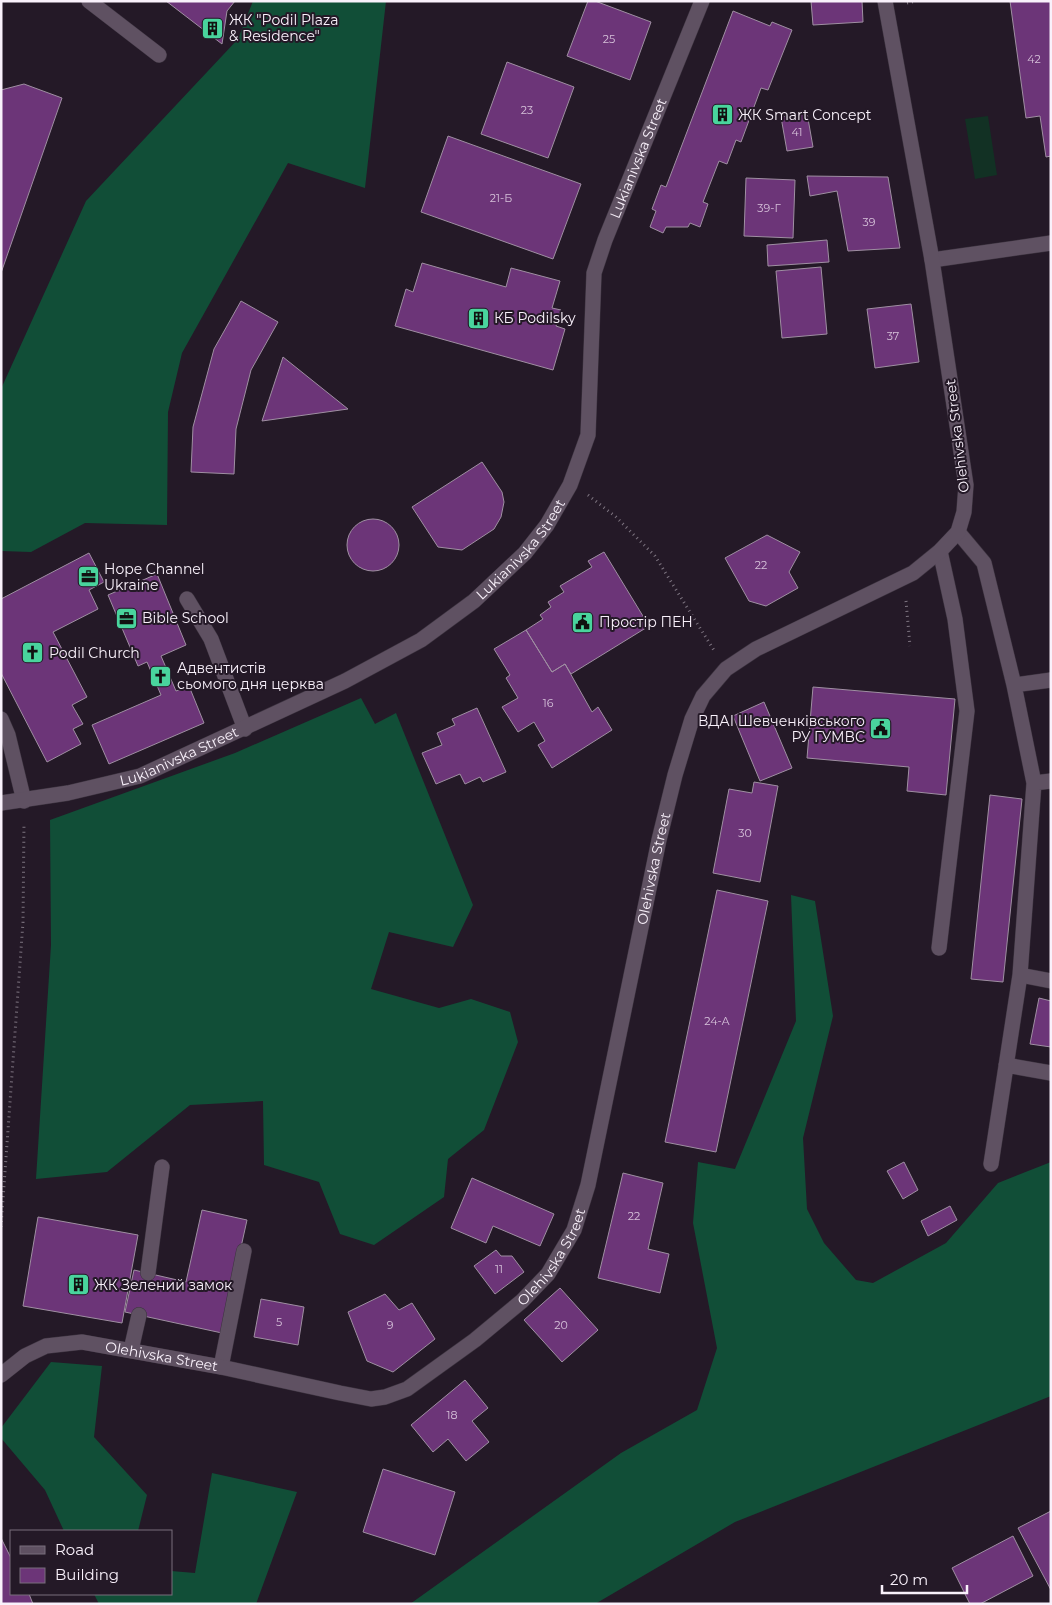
<svg xmlns="http://www.w3.org/2000/svg" width="1052" height="1605" font-family="Montserrat,sans-serif">
<style>
.green{fill:#123124}
.forest{fill:#114e37}
.building{fill:#6c3578;stroke:#9f8fa2}
.lines{fill:none;stroke-linecap:round;stroke-linejoin:round}
.service-casing{stroke:#3c333f;stroke-width:16}
.minor-casing{stroke:#3c333f;stroke-width:16}
.path{stroke:#7e7581;stroke-width:3;stroke-dasharray:1 4;stroke-linecap:butt}
.service{stroke:#5f5162;stroke-width:15}
.minor{stroke:#5f5162;stroke-width:15}
.labels{text-anchor:middle;stroke-width:4;stroke-linejoin:round;paint-order:stroke}
.number-label{font-size:11px;fill:#d6c2da}
.poi-label{font-size:14px;fill:#f9f1fb;stroke:#241927;text-anchor:start}
.street-label{font-size:14px;fill:#f9f1fb;stroke:#241927}
</style>
<rect width="100%" height="100%" fill="#241927"/>
<path class="green" d="M988 116 997 175 975 179 965 119Z"/>
<path class="forest" d="M253 1H386L365 188 288 163 182 353 168 412 167 525 85 523 31 552 1 551V389L86 201 238 39Z
M361 698 375 724 396 713 473 905 453 947 389 932 371 989 439 1008 471 999 510 1012 518 1042 484 1130 448 1159 444 1197 374 1245 340 1234 319 1182 264 1165 263 1101 190 1105 107 1172 36 1179 51 945 50 820 235 753Z
M791 895 815 901 833 1016 803 1138 807 1209 824 1243 856 1280 873 1283 946 1243 998 1183 1051 1162V1396L735 1522 595 1604H410L621 1453 697 1410 717 1348 693 1223 698 1162 735 1169 796 1021Z
M51 1362 102 1366 94 1437 147 1495 138 1531H64L45 1490 1 1438V1428Z
M212 1473 297 1492 256 1604H99L94 1594H171V1571L195 1573Z"/>
<path class="building" d="M166 1H235L227 11 222 44Z
M588 1H595L651 22 630 80 567 56Z
M811 1H862L863 22 813 25Z
M1010 1H1051V156L1046 157 1040 116 1026 118Z
M733 11 770 26 772 22 792 30 768 90 761 88 741 142 736 140 727 164 719 161 703 202 708 204 700 227 690 223 688 227H666L663 233 650 227 656 211 652 209 661 185 666 187Z
M507 62 574 87 548 158 481 134Z
M24 84 62 98 1 273V90Z
M807 113 813 147 787 151 781 117Z
M448 136 581 184 553 259 421 212Z
M807 176 888 177 900 248 848 251 837 191 810 196Z
M746 178 795 180 793 238 744 236Z
M827 240 829 262 768 266 767 245Z
M422 263 506 287 511 268 560 281 552 308 561 310 556 326 565 329 553 370 395 326 406 289 413 292Z
M821 267 827 334 782 338 776 271Z
M241 301 278 322 251 370 236 429 234 474 191 472 193 427 214 349Z
M911 304 919 362 875 368 867 309Z
M283 357 348 409 262 421Z
M482 462 502 492 504 502 501 517 494 529 462 550 438 547 412 507Z
M347 545a26 26 0 1 1 52 0a26 26 0 1 1-52 0Z
M767 535 800 552 789 572 798 588 766 606 749 601 725 558Z
M604 552 649 626 571 674 565 664 552 672 526 630 543 619 540 615 551 607 548 602 564 592 560 586 592 567 588 561Z
M89 553 104 582 89 590 98 609 53 632 87 697 72 705 83 724 73 729 81 744 47 762 1 673V599Z
M157 574 186 645 161 656 176 691 189 686 204 723 109 764 92 725 161 695 147 662 138 666 108 595Z
M526 630 552 672 565 664 592 712 598 707 612 730 552 768 538 745 545 741 534 722 518 732 502 707 518 698 506 678 510 675 494 649Z
M813 687 955 699 946 795 907 791 909 767 807 758Z
M764 702 792 768 760 781 733 716Z
M477 708 506 772 483 782 480 777 465 784 460 774 436 784 422 753 442 745 437 733 455 725 452 719Z
M754 782 778 786 760 882 713 873 729 789 752 793Z
M990 795 1022 799 1003 982 971 979Z
M717 890 768 901 716 1152 665 1142Z
M1039 998 1051 1001V1047L1030 1044Z
M904 1162 918 1190 903 1199 887 1171Z
M623 1173 663 1183 648 1249 669 1254 660 1293 598 1278Z
M472 1178 554 1214 540 1246 493 1226 486 1243 451 1228Z
M950 1206 957 1220 928 1236 921 1221Z
M202 1210 247 1220 222 1333 125 1312 134 1270 186 1282Z
M38 1217 138 1235 122 1323 23 1306Z
M496 1250 501 1256H512L524 1272 495 1294 474 1266Z
M560 1288 598 1330 562 1362 524 1320Z
M385 1294 399 1310 412 1303 435 1339 393 1372 367 1361 348 1312Z
M261 1299 304 1307 298 1345 254 1337Z
M465 1380 488 1408 472 1421 489 1442 466 1461 448 1439 433 1452 411 1425Z
M383 1469 455 1492 435 1555 363 1532Z
M1051 1511V1590L1018 1528Z
M1013 1536 1033 1576 980 1604H970L952 1568Z
M1 1538 11 1558V1594H29L33 1604H1Z"/>
<g class="lines">
<defs>
<path id="service" d="M89 1 159 55
M932 260 1051 243
M958 532 984 563 1014 685 1034 783 1020 975 991 1164
M187 599 211 639 245 729
M1014 685 1051 680
M1 719 8 735 24 801
M1034 783 1051 781
M939 948 967 711 955 619 940 551
M1020 975 1051 981
M1006 1065 1051 1073
M148 1273 162 1167
M131 1350 139 1315
M221 1367 244 1251"/>
<g id="minor">
<path id="s1" d="M1 803 68 793 140 776 345 681 421 640 474 601 525 553 547 525 570 485 588 435 594 273 605 240 702 1"/>
<path id="s2" d="M1 1375 25 1356 46 1346 82 1342 221 1367 340 1393 371 1399 385 1397 407 1389 475 1340 522 1301 548 1274 574 1230 588 1185 659 840 675 775 692 719 703 696 726 669 756 649 913 573 940 551 958 532 964 512 966 485 932 260 885 1"/>
</g>
</defs>
<use href="#service" class="service-casing"/>
<use href="#minor" class="minor-casing"/>
<path class="path" d="M907 3 916 1
M588 495 616 517 655 556 715 652
M906 601 910 646
M1 1227 23 922 24 823"/>
<use href="#service" class="service"/>
<use href="#minor" class="minor"/>
</g>
<defs>
<symbol id="building-square" viewBox="-11 -11 22 22"><rect x="-9" y="-9" width="18" height="18" rx="4" fill="#49d49d" stroke="#241927"/><path d="M-4-6H4V6H1V3H-1V6H-4ZM-2.5-4.3h1.7v1.8h-1.7ZM.8-4.3h1.7v1.8H.8ZM-2.5-1h1.7V.8h-1.7ZM.8-1h1.7V.8H.8Z" fill="#111"/></symbol>
<symbol id="office-square" viewBox="-11 -11 22 22"><rect x="-9" y="-9" width="18" height="18" rx="4" fill="#49d49d" stroke="#241927"/><path d="M-6-3h4V-5.5h4V-3h4V5H-6ZM-1-4.5V-3h2v-1.5ZM-6 0V1H6V0Z" fill="#111"/></symbol>
<symbol id="civic-square" viewBox="-11 -11 22 22"><rect x="-9" y="-9" width="18" height="18" rx="4" fill="#49d49d" stroke="#241927"/><path d="M-.6-6.5H3V-4.5H.6V-3L4-1V1h2V6H-6V1h2V-1L-.6-3ZM-1.2 2.5V6h2.4V2.5Z" fill="#111"/></symbol>
<symbol id="church-square" viewBox="-11 -11 22 22"><rect x="-9" y="-9" width="18" height="18" rx="4" fill="#49d49d" stroke="#241927"/><path d="M-1.2-6h2.4v3.5h3.3v2.4h-3.3V6h-2.4V-.1h-3.3v-2.4h3.3Z" fill="#111"/></symbol>
</defs>
<g fill-rule="evenodd">
<use href="#building-square" x="200" y="16" width="25" height="25"/>
<use href="#building-square" x="710" y="102" width="25" height="25"/>
<use href="#building-square" x="466" y="306" width="25" height="25"/>
<use href="#office-square" x="76" y="564" width="25" height="25"/>
<use href="#office-square" x="114" y="606" width="25" height="25"/>
<use href="#civic-square" x="570" y="610" width="25" height="25"/>
<use href="#church-square" x="20" y="640" width="25" height="25"/>
<use href="#church-square" x="148" y="664" width="25" height="25"/>
<use href="#civic-square" x="868" y="716" width="25" height="25"/>
<use href="#building-square" x="66" y="1272" width="25" height="25"/>
</g>
<g class="labels">
<g class="number-label">
<text x="609" y="43">25</text>
<text x="1034" y="63">42</text>
<text x="527" y="114">23</text>
<text x="797" y="136">41</text>
<text x="501" y="202">21-Б</text>
<text x="769" y="212">39-Г</text>
<text x="869" y="226">39</text>
<text x="893" y="340">37</text>
<text x="761" y="569">22</text>
<text x="548" y="707">16</text>
<text x="745" y="837">30</text>
<text x="717" y="1025">24-А</text>
<text x="634" y="1220">22</text>
<text x="499" y="1273">11</text>
<text x="279" y="1326">5</text>
<text x="390" y="1329">9</text>
<text x="561" y="1329">20</text>
<text x="452" y="1419">18</text>
</g>
<g class="poi-label">
<text x="229" y="25">ЖК "Podil Plaza<tspan x="229" dy="16">&amp; Residence"</tspan></text>
<text x="738" y="120">ЖК Smart Concept</text>
<text x="494" y="323">КБ Podilsky</text>
<text x="104" y="574">Hope Channel<tspan x="104" dy="16">Ukraine</tspan></text>
<text x="142" y="623">Bible School</text>
<text x="599" y="627">Простір ПЕН</text>
<text x="49" y="658">Podil Church</text>
<text x="177" y="673">Адвентистів<tspan x="177" dy="16">сьомого дня церква</tspan></text>
<text x="865" y="726" text-anchor="end">ВДАІ Шевченківського<tspan x="865" dy="16">РУ ГУМВС</tspan></text>
<text x="94" y="1290">ЖК Зелений замок</text>
</g>
<g class="street-label">
<text dy="5" stroke="none"><textPath href="#s1" startOffset="1010">Lukianivska Street</textPath></text>
<text transform="translate(957 436) rotate(-97)" y="5">Olehivska Street</text>
<text dy="5" stroke="none"><textPath href="#s1" startOffset="590">Lukianivska Street</textPath></text>
<text dy="5" stroke="none"><textPath href="#s1" startOffset="185">Lukianivska Street</textPath></text>
<text dy="5" stroke="none"><textPath href="#s2" startOffset="1026">Olehivska Street</textPath></text>
<text dy="5" stroke="none"><textPath href="#s2" startOffset="621">Olehivska Street</textPath></text>
<text dy="5" stroke="none"><textPath href="#s2" startOffset="171">Olehivska Street</textPath></text>
</g>
</g>
<rect width="1052" height="1605" fill="none" stroke="#f9f1fb" stroke-width="5"/>
<rect x="10" y="1530" width="162" height="65" fill="#241927" stroke="#796f7c"/>
<rect x="20" y="1546" width="25" height="8" fill="#5f5162" stroke="#796f7c"/>
<text x="55" y="1555" font-size="15" fill="#f9f1fb">Road</text>
<rect x="20" y="1568" width="25" height="15" fill="#6c3578" stroke="#796f7c"/>
<text x="55" y="1580" font-size="15" fill="#f9f1fb">Building</text>
<path d="M882 1585v8h85v-8" fill="none" stroke="#f9f1fb" stroke-width="2.5"/>
<text x="890" y="1585" font-size="15" fill="#f9f1fb" stroke="#241927" stroke-width="4" paint-order="stroke">20 m</text>
</svg>
